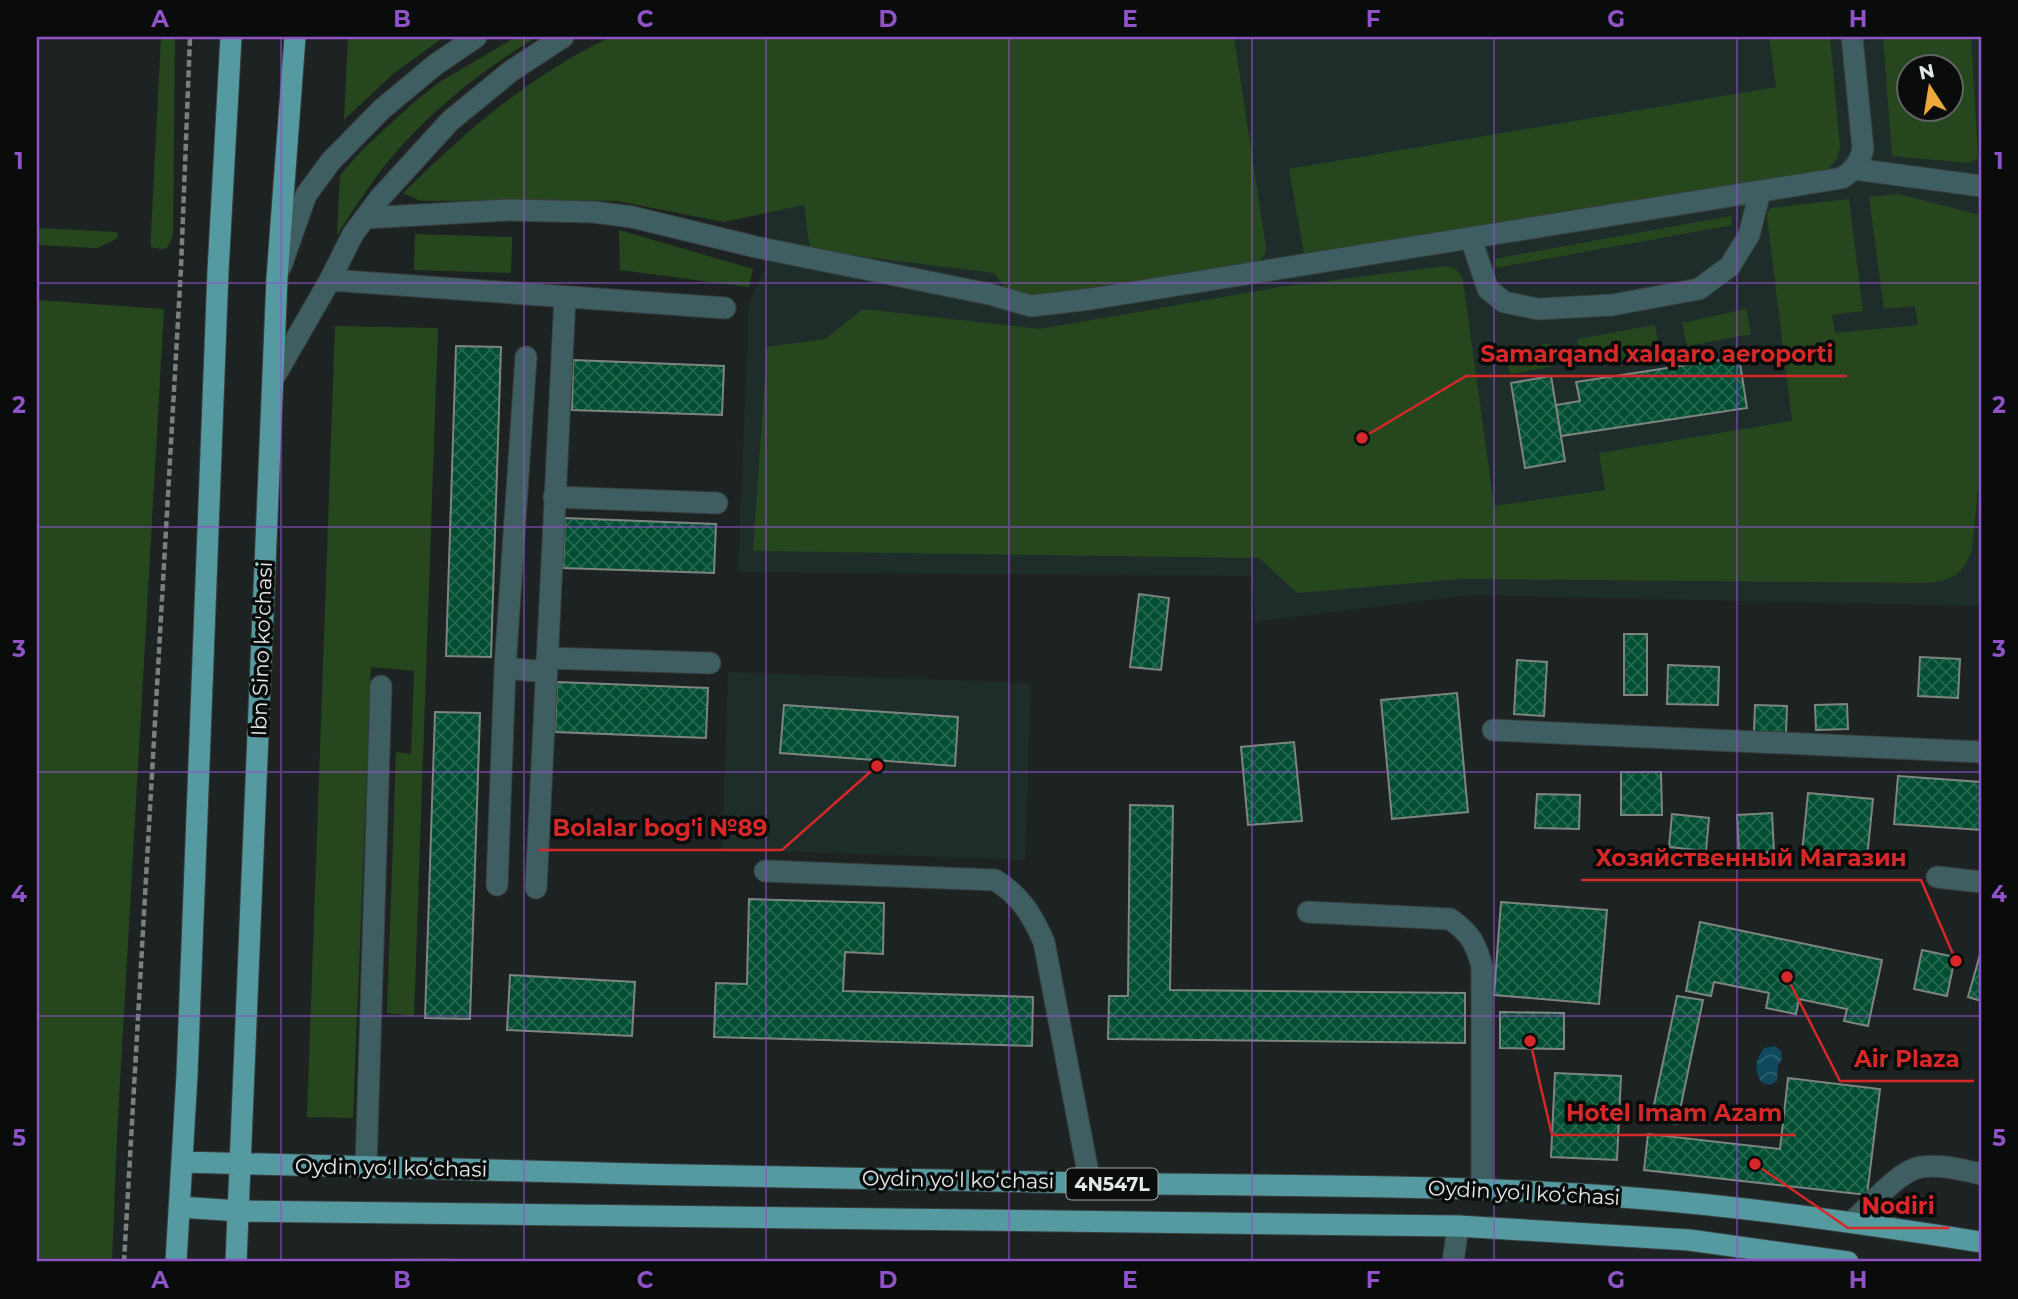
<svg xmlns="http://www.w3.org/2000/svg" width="2018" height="1299" font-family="Montserrat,sans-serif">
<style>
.built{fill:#1e2d2a;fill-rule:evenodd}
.grass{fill:#26471e;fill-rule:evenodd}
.water{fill:url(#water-waves)}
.building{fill:url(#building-cross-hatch);stroke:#7e8581;stroke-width:2}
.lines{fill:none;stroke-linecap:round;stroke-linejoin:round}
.minor-casing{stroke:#383f3e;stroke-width:23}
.major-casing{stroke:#383f3e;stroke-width:23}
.path{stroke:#7a7f7f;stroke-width:4.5;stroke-dasharray:7 3.5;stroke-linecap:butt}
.minor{stroke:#3f5e61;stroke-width:21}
.major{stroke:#569aa1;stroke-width:21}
.grid{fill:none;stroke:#9052c7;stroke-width:2;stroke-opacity:0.55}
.labels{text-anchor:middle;stroke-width:7;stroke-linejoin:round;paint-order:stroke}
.shield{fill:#090c0b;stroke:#a2a6a6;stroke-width:2}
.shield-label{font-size:19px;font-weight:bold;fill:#e4e8e8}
.street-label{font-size:21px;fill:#e4e8e8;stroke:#090c0b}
.leader{fill:none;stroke:#d62828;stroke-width:2.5}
.callout-dot{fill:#d62828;stroke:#090c0b;stroke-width:2.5}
.callout-label{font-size:23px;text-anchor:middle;font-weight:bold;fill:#d62828;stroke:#090c0b;stroke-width:7;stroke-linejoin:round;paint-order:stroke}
.neatline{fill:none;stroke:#9052c7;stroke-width:2.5}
.grid-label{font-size:23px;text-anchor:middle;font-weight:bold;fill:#9052c7}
</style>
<defs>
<pattern id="water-waves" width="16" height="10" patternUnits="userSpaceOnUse" patternTransform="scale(1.75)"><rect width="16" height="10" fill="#0e495d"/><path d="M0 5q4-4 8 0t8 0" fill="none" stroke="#316374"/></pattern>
<pattern id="building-cross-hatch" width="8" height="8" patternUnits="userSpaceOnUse" patternTransform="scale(1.75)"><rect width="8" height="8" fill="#024e32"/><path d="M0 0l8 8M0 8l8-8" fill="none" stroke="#276850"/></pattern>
</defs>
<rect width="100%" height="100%" fill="#1c2322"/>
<path class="built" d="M754 37H1981V606L1467 595 1255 622 1252 576 738 572 749 304 769 257ZM1910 66H1952V108H1910Z
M728 672 1031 683 1025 860 722 849Z"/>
<path class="grass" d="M161 37H175L173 236 167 248 161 249 151 247V234Z
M348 37H444L393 74 344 120Z
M516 37H537C478 72 421 118 379 173 364 193 350 214 337 235L340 175 362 150 412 104 438 83Z
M610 37H1234L1266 248 1265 254 1258 262 1033 298 1008 291 994 273 810 250 804 205 724 222 617 201 573 200 421 201 403 193C468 129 527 78 610 37Z
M1769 37H1830L1840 147 1837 159 1828 169 1305 260 1289 169 1776 87Z
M1883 37H1971L1978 158 1969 163 1892 156ZM1910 66H1952V108H1910Z
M1898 194 1981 215V458L1972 549 1966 564 1956 575 1942 581 1927 583 1462 579 1297 593 1259 558 753 551 767 347 825 339 863 309 1040 329 1280 287 1446 266C1456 268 1460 271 1463 280L1494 506 1605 490 1599 453 1792 421 1767 217V213L1771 208 1849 199 1863 311 1832 315 1835 333 1918 325 1915 306 1884 309 1869 197Z
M1731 216 1732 225 1496 268 1494 259Z
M37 228 117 232 118 238 97 248 37 245Z
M619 230 753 269 749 287 620 270Z
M415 234 512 237 511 273 414 270Z
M37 300 164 309 117 1136 112 1262H37Z
M1746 309 1751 334 1687 346 1682 323Z
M1655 325 1660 354 1581 367 1577 339Z
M335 326 438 328 414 1016 387 1013 396 752 411 754 414 671 371 667 353 1118 307 1117Z
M1551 343 1555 366 1510 374 1506 351Z
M449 1258V1262H271V1261Z"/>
<path class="water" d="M1775 1046 1781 1051 1782 1059 1778 1065 1777 1081 1770 1085 1761 1082C1754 1069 1755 1061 1764 1048Z"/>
<path class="building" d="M456 346 501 347 491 657 446 656Z
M1739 357 1747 408 1561 436 1556 405 1580 401 1576 382Z
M573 360 724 366 722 415 572 410Z
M1551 376 1565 461 1525 468 1511 383Z
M565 518 716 524 714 573 563 568Z
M1139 594 1169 598 1161 670 1130 667Z
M1624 634H1647V695H1624Z
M1920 657 1960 659 1958 698 1918 696Z
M1517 660 1547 662 1544 716 1514 714Z
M1668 665 1719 667 1718 705 1667 704Z
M557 682 708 688 706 738 555 732Z
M1457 693 1468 812 1392 819 1381 700Z
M1847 704 1848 729 1816 730 1815 705Z
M784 705 958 717 955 766 780 753Z
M1755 705 1787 706 1786 733 1754 732Z
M435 712 480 713 470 1019 425 1018Z
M1294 742 1302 821 1248 825 1241 747Z
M1621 772H1661L1662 815H1621Z
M1898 776 1981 782V830L1894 824Z
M1808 793 1873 799 1867 858 1802 853Z
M1537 794 1580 795 1579 829 1535 828Z
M1130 805 1173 806 1170 990 1465 993V1043L1108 1039 1109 996H1128Z
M1772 813 1774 852 1739 854 1737 815Z
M1672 814 1709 818 1706 851 1669 847Z
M749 899 884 903 883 954 845 952 843 991 1033 997 1032 1046 714 1037 716 983 747 984Z
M1501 902 1607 910 1599 1004 1494 995Z
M1700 922 1882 960 1868 1026 1844 1021 1847 1009 1799 999 1796 1014 1766 1008 1769 993 1714 982 1711 996 1686 991Z
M1922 950 1955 957 1947 996 1914 989Z
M1981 951V1001L1968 997Z
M510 975 635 982 632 1036 507 1030Z
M1677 996 1703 1000 1677 1124 1651 1119Z
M1500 1012 1564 1013V1049L1500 1048Z
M1555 1073 1621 1076 1617 1160 1551 1157Z
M1788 1078 1880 1089 1867 1195 1644 1170 1648 1134 1780 1149Z"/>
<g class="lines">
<defs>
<path id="minor" d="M1854 169 1981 186
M365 218 508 210 594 212 632 217 756 247 989 294 1031 306 1091 299 1842 178C1854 171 1860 162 1863 149L1852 37
M1471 239 1488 289 1504 302 1538 309 1612 305 1699 289 1730 266 1749 235 1760 192
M281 266 306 195 331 161 382 109 435 65 476 37
M330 280 725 308
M273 379 330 280 353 234 379 199 450 121 511 71 563 37
M554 497 717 503
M547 658 710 663
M505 668 546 672
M1493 730 1981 752
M765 871 995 880C1021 896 1032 915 1044 942L1090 1183
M1937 877 1981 882
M497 885 505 668 526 357
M536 888 565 297
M1308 912 1450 919C1470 933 1476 943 1482 967V1189
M366 1168 381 686
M1853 1221C1870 1206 1899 1170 1921 1167 1941 1164 1962 1170 1981 1174
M1453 1262 1458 1226"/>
<path id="major" d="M183 1162C485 1171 786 1178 1088 1183 1251 1186 1414 1184 1577 1194 1713 1202 1847 1221 1981 1242
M180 1207 239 1211 1458 1226 1689 1240 1848 1262
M176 1262 187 1075 218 271 231 37
M236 1262 277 278 295 37"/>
</defs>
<use href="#minor" class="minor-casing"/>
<use href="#major" class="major-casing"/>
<path class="path" d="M124 1262 181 268 190 37
M447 1262V1261"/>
<use href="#minor" class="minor"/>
<use href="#major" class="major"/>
</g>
<path class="grid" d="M281 37V1262M524 37V1262M766 37V1262M1009 37V1262M1252 37V1262M1494 37V1262M1737 37V1262M37 283H1981M37 527H1981M37 772H1981M37 1016H1981"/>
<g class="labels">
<rect class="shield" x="1066.5" y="1168.5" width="91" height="31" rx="5"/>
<g class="shield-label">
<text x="1112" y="1191">4N547L</text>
</g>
<g class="street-label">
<text transform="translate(262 649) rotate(-88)" y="7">Ibn Sino ko'chasi</text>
<text transform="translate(391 1168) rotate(1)" y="7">Oydin yoʻl koʻchasi</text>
<text transform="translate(958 1180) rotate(1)" y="7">Oydin yoʻl koʻchasi</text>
<text transform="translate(1524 1193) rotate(3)" y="7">Oydin yoʻl koʻchasi</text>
</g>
</g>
<path class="leader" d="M1362 438L1466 376H1847M877 766L782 850H539M1956 961L1921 880H1581M1787 977L1840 1081H1974M1530 1041L1552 1135H1796M1755 1164L1848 1228H1949"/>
<g class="callout-dot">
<circle cx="1362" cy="438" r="7"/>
<circle cx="877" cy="766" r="7"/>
<circle cx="1956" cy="961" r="7"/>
<circle cx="1787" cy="977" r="7"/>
<circle cx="1530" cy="1041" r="7"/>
<circle cx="1755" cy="1164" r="7"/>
</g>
<g class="callout-label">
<text x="1657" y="362">Samarqand xalqaro aeroporti</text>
<text x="660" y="836">Bolalar bog'i №89</text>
<text x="1751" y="866">Хозяйственный Магазин</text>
<text x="1907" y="1067">Air Plaza</text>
<text x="1674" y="1121">Hotel Imam Azam</text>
<text x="1898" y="1214">Nodiri</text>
</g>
<rect width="2018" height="1299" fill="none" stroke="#090c0b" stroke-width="77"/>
<g transform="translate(1930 88) rotate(348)"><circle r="33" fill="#090c0b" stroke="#616463" stroke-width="2"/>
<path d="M0-5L12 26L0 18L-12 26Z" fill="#eda83b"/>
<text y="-10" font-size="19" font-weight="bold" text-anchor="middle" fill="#e4e8e8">N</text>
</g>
<rect x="38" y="38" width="1942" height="1222" class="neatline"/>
<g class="grid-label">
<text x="160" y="27">A</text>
<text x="402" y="27">B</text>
<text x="645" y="27">C</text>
<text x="888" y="27">D</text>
<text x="1130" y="27">E</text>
<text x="1373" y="27">F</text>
<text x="1616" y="27">G</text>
<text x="1858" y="27">H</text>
<text x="19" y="169">1</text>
<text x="1999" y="169">1</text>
<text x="19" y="413">2</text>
<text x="1999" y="413">2</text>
<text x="19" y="657">3</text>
<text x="1999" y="657">3</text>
<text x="19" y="902">4</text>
<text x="1999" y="902">4</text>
<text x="19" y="1146">5</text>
<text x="1999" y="1146">5</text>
<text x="160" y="1288">A</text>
<text x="402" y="1288">B</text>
<text x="645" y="1288">C</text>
<text x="888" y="1288">D</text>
<text x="1130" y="1288">E</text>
<text x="1373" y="1288">F</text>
<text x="1616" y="1288">G</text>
<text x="1858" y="1288">H</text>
</g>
</svg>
